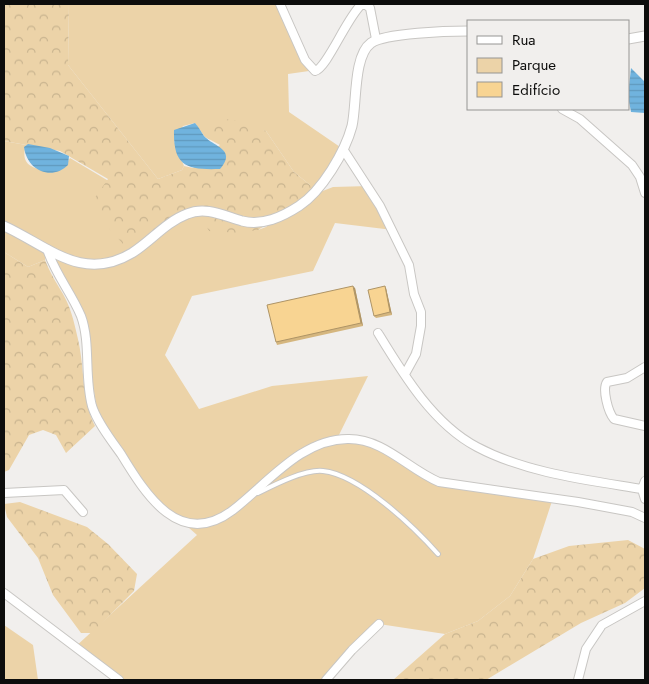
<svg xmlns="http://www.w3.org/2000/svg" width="649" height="684" font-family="Jost,sans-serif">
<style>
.green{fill:#ecd3a8}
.forest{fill:url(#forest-crowns)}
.water{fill:url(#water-rules)}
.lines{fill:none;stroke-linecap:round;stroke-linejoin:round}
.service-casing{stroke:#c8c6c3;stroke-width:6}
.minor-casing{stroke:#c8c6c3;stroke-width:10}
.tertiary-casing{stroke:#c8c6c3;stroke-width:11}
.service{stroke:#fff;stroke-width:4}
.minor{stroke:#fff;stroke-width:8}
.tertiary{stroke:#fff;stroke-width:9}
.wall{fill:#d5b67e}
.shaded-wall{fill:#ae9466}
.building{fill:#f8d492;stroke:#ae9466}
</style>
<defs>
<pattern id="forest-crowns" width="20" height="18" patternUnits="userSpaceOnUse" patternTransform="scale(1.25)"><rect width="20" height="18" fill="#ecd3a8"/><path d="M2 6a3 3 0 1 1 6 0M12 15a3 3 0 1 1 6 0" fill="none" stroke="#c9b48f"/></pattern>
<pattern id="water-rules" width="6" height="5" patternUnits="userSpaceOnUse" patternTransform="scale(1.25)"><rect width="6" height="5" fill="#70b3de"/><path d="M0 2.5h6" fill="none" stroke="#6099bd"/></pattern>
</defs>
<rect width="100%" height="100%" fill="#f1efed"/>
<path class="green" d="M69 4H280L309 71 288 74 289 112 343 149 315 194 333 187 369 186 393 230 335 223 313 271 192 296 165 355 199 409 272 386 368 376 337 439 371 442 439 482 553 498 533 559 510 596 478 621 445 634 379 624 326 680H123L74 648 197 535 144 488 98 417 85 334 47 250 45 260 28 267 4 252V141L26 145C17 172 47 171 63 169L70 158 174 220 198 211 258 230 266 227 310 185 294 172 266 131 195 123 183 126 174 141 184 166 182 170 158 179 68 65Z
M4 625 33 645 38 680H4Z"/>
<path class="forest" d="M4 4H69L68 65 158 179 182 170 184 166 193 168 220 145 205 137 195 123 231 119 266 131 294 172 310 185 314 195 258 230 239 233 209 231 198 211 188 213 131 253 89 206 108 179 60 151 4 141Z
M4 252 28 267 45 260C50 273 56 282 63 294 70 306 74 321 77 335 85 365 81 398 95 426L66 453 56 435 43 430 29 435 9 470 4 472Z
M20 502 87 527 108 544 137 574 134 591 92 633H81L53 595 38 558 7 517 4 504Z
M628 540 645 549V588L625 603 581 623 486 680H393L445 634 478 621 510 596 533 559 569 546Z"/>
<path class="water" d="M631 68 645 82V113L631 112 628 96Z
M195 123C199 127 201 132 204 136 214 147 237 149 220 169 187 170 173 167 174 130Z
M28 144 50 148 69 156 68 165C52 181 27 171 24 147Z"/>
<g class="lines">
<defs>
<path id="service" d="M258 493C274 485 305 469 323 471 360 475 414 527 438 554"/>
<path id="minor" d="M280 4 305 60 315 71C327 68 346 19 361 5H366L370 8 376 39
M562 109 580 119 632 165 640 177 645 193
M343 149 380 206 409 265 414 294 421 312V326L416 354 405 374
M47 249C55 274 71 292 81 316 91 343 84 377 92 406 97 422 111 440 121 454 146 495 180 550 233 510 267 484 302 438 349 439 384 439 408 469 439 482L578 502 632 512 645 518
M378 333C403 374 433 424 477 447 526 473 587 480 642 489
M645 367 627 378 607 382C602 389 608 412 614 419L645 426
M645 481 642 489 645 499
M4 493 64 490 83 512
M4 593 119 680
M326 680 352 650 379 624
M578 680 586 649 602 625 645 601"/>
<path id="tertiary" d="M628 39 645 36
M4 226C48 246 82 283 132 253 151 241 166 222 187 214 206 206 224 216 242 221 263 226 282 217 299 206 322 191 345 152 352 126 357 104 353 56 371 43 385 33 449 31 468 31"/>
</defs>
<use href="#service" class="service-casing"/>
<use href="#minor" class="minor-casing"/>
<use href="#tertiary" class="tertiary-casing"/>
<use href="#service" class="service"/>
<use href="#minor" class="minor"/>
<use href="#tertiary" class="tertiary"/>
</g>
<path class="wall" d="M355 288 363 326 277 345 276 342Z
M386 288 392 315 376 318 374 316Z"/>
<path class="shaded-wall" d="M353 286 355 288 363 326 361 323Z
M385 286 386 288 392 315 390 312Z"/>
<path class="building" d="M353 286 361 323 276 342 267 305Z
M385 286 390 312 374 316 368 290Z"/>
<rect width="649" height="684" fill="none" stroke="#0d0d0c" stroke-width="10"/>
<rect x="467" y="20" width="162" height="90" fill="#f1efed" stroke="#969593"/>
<rect x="477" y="36" width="25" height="8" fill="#ffffff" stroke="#969593"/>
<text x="512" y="45" font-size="15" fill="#0d0d0c">Rua</text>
<rect x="477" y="58" width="25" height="15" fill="#ecd3a8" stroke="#969593"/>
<text x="512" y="70" font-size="15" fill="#0d0d0c">Parque</text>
<rect x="477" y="82" width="25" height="15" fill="#f8d492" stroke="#969593"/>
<text x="512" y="95" font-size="15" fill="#0d0d0c">Edifício</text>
</svg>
